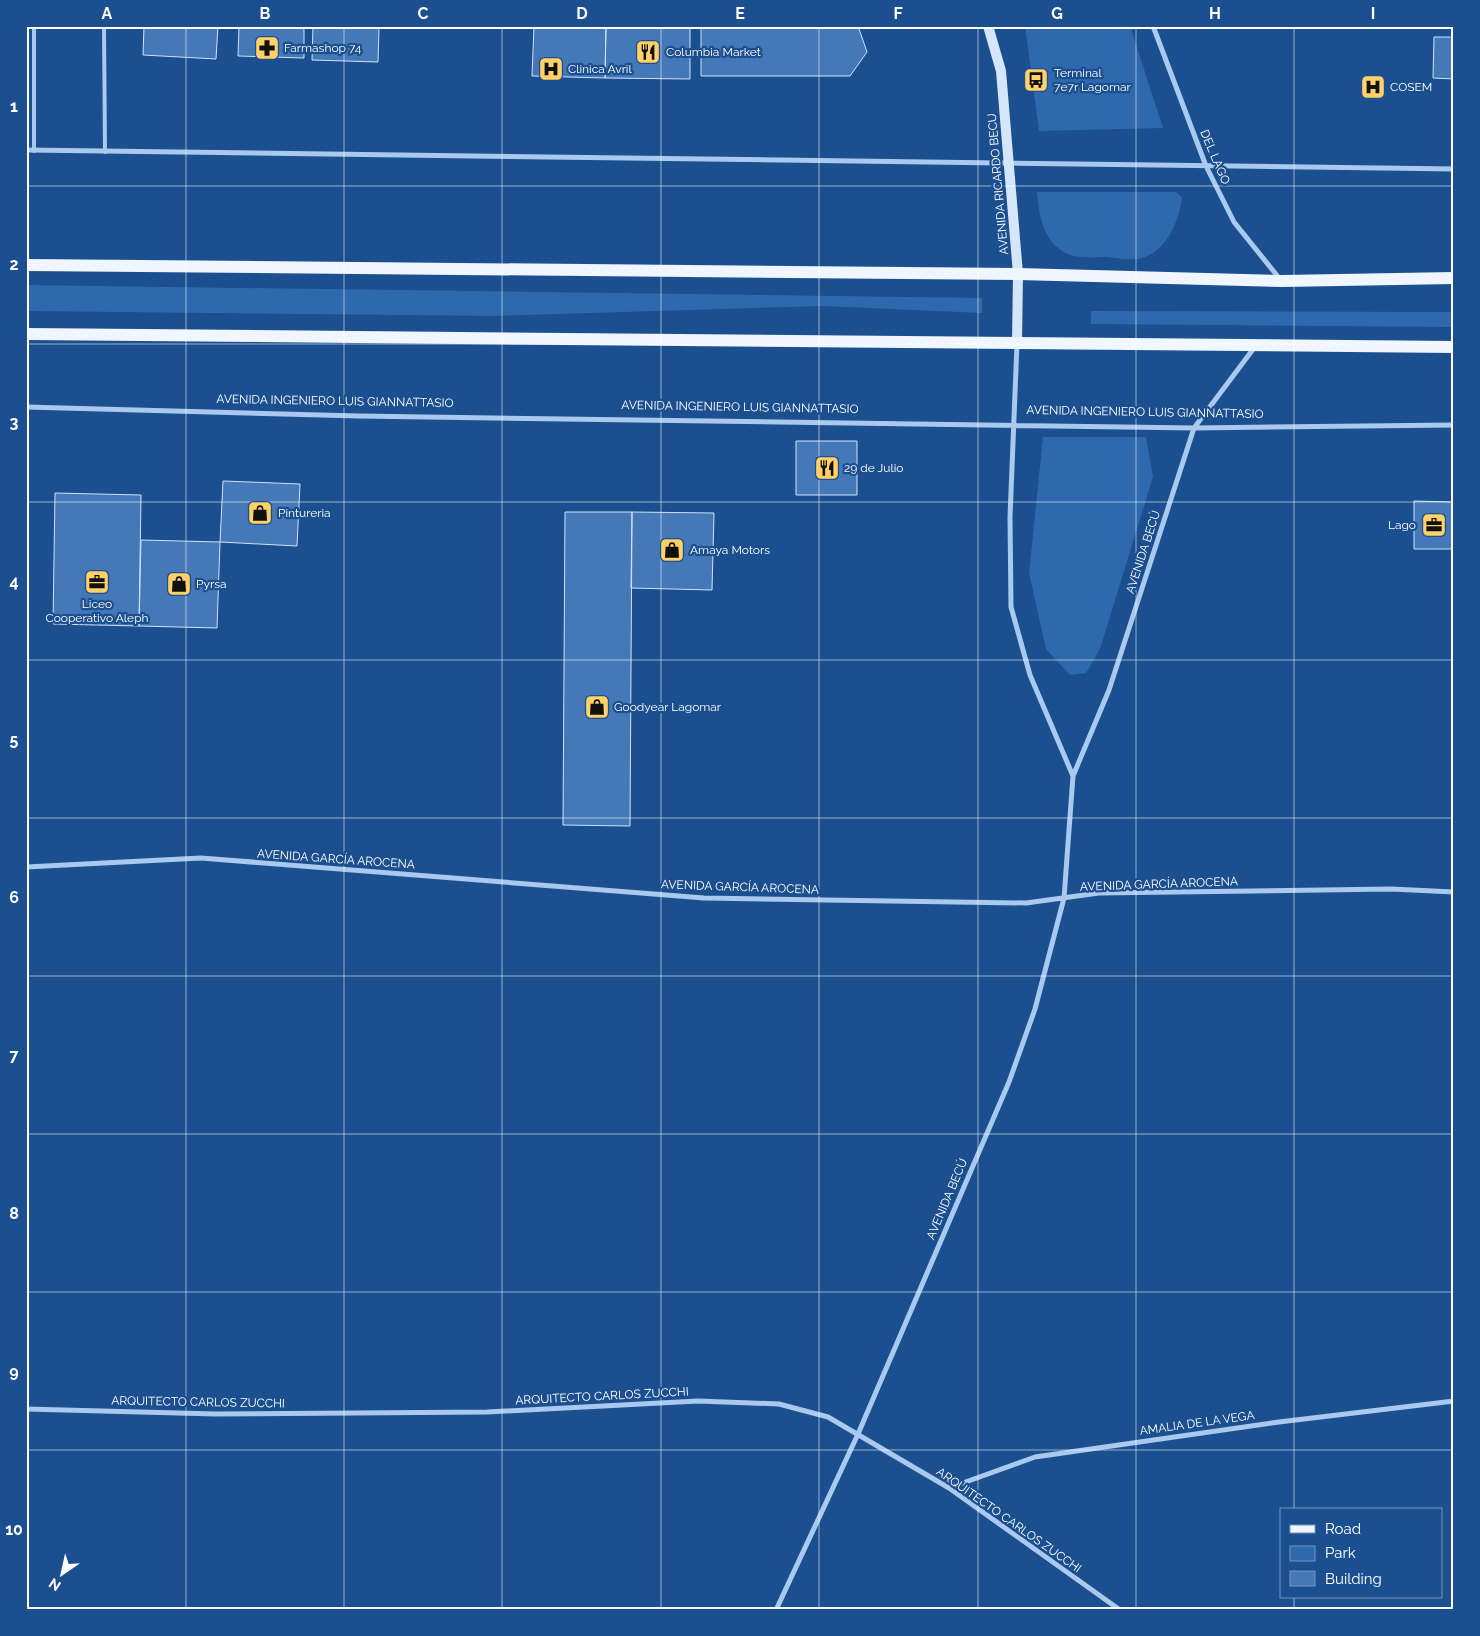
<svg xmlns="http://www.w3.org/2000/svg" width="1480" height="1636" font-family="Raleway,sans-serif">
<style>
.green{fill:#2e69ad}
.building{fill:#4478b7;stroke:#cfe3fa}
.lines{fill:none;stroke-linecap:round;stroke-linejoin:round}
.lane{stroke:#a9c9ee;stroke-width:4}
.street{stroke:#a9c9ee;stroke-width:5}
.secondary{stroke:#d6e6fa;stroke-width:10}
.primary{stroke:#f0f6ff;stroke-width:12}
.grid{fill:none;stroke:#fff;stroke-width:1;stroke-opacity:0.55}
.labels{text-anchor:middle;stroke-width:4.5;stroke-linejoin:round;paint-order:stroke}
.poi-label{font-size:12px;fill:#fff;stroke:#1b4f8f;text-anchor:start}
.street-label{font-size:12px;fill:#fff;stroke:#1b4f8f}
.neatline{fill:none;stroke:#fff;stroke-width:2}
.grid-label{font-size:16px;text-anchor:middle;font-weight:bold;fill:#fff}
</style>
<rect width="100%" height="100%" fill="#1b4f8f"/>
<path class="green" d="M1025 26H1130L1163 128 1039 131Z
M1037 192H1176L1182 197C1179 221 1167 253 1138 259 1129 260 1116 258 1107 257 1095 257 1080 259 1068 254 1043 243 1039 215 1037 192Z
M26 285 982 298V313L823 306 495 316 26 311Z
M1091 311 1454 312V327L1091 324Z
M1043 437H1146L1153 477 1100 649 1086 673 1070 675 1046 649 1029 573Z"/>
<path class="building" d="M144 26H218L216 59 143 55Z
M239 26H304V58L238 56Z
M313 26 379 28 378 62 312 60Z
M534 26H606L605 78 532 76Z
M606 26H690V79L605 78Z
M701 26H858L867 52 850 76H701Z
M1434 37H1454V79L1433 78Z
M796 441H857V495H796Z
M223 481 300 484 297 546 220 542Z
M55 493 141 495 139 626 53 624Z
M1414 501 1454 502V549H1414Z
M565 512H632L630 826 563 825Z
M632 512 714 513 712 590 631 588Z
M141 540 220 542 217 628 139 626Z"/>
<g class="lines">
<path class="lane" d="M34 26V151
M104 26 105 152"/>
<path class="street" d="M1153 26 1206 166 1234 222 1279 278
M26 150 1454 169
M26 407 359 416 1194 428 1454 425
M1073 776 1109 690 1194 428 1254 348
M26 867 201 858 704 898 1026 903 1099 893 1391 889 1454 892
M26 1409 216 1414 487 1412 698 1401 779 1404 828 1417 949 1488 1120 1610
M949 1488 1035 1457 1279 1422 1454 1401
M776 1610 858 1434 1009 1082 1035 1009 1064 898 1073 776 1030 675 1011 607 1010 517 1017 344"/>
<path class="secondary" d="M988 26 1001 71 1018 274 1017 342"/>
<path class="primary" d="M26 265 1018 274 1282 281 1454 278
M26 334 1454 347"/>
</g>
<path class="grid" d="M186 26V1610M344 26V1610M502 26V1610M661 26V1610M819 26V1610M978 26V1610M1136 26V1610M1294 26V1510M26 186H1454M26 344H1454M26 502H1454M26 660H1454M26 818H1454M26 976H1454M26 1134H1454M26 1292H1454M26 1450H1454M1294 1597V1610"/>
<defs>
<symbol id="pharmacy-square" viewBox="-11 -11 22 22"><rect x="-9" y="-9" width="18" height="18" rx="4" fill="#ffd166" stroke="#1b4f8f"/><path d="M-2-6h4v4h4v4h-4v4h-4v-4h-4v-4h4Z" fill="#111"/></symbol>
<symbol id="restaurant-square" viewBox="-11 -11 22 22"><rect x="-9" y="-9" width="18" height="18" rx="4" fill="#ffd166" stroke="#1b4f8f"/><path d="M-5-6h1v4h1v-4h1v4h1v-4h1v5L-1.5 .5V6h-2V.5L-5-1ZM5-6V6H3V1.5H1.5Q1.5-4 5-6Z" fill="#111"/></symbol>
<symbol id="hospital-square" viewBox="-11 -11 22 22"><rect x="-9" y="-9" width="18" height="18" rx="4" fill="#ffd166" stroke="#1b4f8f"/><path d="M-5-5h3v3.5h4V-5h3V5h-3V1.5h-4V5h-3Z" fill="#111"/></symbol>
<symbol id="bus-square" viewBox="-11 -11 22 22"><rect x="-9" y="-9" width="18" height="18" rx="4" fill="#ffd166" stroke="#1b4f8f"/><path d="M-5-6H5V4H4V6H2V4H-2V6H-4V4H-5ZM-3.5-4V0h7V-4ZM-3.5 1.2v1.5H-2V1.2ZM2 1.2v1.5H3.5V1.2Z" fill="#111"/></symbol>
<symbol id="shop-square" viewBox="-11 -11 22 22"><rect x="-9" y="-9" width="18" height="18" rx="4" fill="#ffd166" stroke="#1b4f8f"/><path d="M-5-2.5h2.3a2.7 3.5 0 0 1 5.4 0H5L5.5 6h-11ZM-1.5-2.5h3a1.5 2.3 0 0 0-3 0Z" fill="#111"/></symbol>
<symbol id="office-square" viewBox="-11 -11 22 22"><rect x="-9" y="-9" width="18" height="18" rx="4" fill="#ffd166" stroke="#1b4f8f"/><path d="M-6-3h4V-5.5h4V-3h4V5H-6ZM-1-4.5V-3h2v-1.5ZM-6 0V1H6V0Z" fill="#111"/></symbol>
</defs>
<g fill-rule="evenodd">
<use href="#pharmacy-square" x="253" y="34" width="28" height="28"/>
<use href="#restaurant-square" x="634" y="38" width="28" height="28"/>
<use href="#hospital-square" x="537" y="55" width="28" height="28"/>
<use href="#bus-square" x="1022" y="66" width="28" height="28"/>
<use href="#hospital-square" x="1359" y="73" width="28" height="28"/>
<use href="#restaurant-square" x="813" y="454" width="28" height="28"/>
<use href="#shop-square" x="246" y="499" width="28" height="28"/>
<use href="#office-square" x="1420" y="511" width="28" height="28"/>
<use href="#shop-square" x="658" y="536" width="28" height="28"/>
<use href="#office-square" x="83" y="568" width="28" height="28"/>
<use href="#shop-square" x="165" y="570" width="28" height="28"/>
<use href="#shop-square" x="583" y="693" width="28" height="28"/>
</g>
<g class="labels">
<g class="poi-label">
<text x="284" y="52">Farmashop 74</text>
<text x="666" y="56">Columbia Market</text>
<text x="568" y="73">Clinica Avril</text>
<text x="1054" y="77">Terminal<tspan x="1054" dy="14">7e7r Lagomar</tspan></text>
<text x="1390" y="91">COSEM</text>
<text x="844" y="472">29 de Julio</text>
<text x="278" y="517">Pintureria</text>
<text x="1416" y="529" text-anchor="end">Lago</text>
<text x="690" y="554">Amaya Motors</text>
<text x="196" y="588">Pyrsa</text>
<text x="97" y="608" text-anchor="middle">Liceo<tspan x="97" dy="14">Cooperativo Aleph</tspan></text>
<text x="614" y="711">Goodyear Lagomar</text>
</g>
<g class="street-label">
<text transform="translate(1215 157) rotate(67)" y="4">DEL LAGO</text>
<text transform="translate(998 184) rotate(-95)" y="4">AVENIDA RICARDO BECU</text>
<text transform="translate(335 401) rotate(1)" y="4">AVENIDA INGENIERO LUIS GIANNATTASIO</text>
<text transform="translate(740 407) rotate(1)" y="4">AVENIDA INGENIERO LUIS GIANNATTASIO</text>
<text transform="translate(1145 412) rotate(1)" y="4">AVENIDA INGENIERO LUIS GIANNATTASIO</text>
<text transform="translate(1143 552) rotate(-72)" y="4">AVENIDA BECÚ</text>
<text transform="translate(336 859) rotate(4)" y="4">AVENIDA GARCÍA AROCENA</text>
<text transform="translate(1159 884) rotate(-2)" y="4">AVENIDA GARCÍA AROCENA</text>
<text transform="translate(740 887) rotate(2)" y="4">AVENIDA GARCÍA AROCENA</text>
<text transform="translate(947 1199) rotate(-67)" y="4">AVENIDA BECÚ</text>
<text transform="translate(602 1396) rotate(-3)" y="4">ARQUITECTO CARLOS ZUCCHI</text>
<text transform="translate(198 1402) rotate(1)" y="4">ARQUITECTO CARLOS ZUCCHI</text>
<text transform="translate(1197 1423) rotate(-8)" y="4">AMALIA DE LA VEGA</text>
<text transform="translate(1009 1520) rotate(35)" y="4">ARQUITECTO CARLOS ZUCCHI</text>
</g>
</g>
<rect width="1480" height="1636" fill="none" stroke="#1b4f8f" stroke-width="55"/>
<rect x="1280" y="1508" width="162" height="90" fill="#1b4f8f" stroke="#7695bc"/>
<rect x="1290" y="1525" width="25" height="8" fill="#f0f6ff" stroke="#7695bc"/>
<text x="1325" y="1534" font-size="15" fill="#ffffff">Road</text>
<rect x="1290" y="1546" width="25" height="15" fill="#2e69ad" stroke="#7695bc"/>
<text x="1325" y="1558" font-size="15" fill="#ffffff">Park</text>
<rect x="1290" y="1571" width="25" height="15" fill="#4478b7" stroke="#7695bc"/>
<text x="1325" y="1584" font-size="15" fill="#ffffff">Building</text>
<g transform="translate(62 1574) rotate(214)" stroke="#1b4f8f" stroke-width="4" paint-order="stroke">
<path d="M0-4L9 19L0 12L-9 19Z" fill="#ffffff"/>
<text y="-8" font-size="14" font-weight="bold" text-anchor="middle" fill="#ffffff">N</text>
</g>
<rect x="28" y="28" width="1424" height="1580" class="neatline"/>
<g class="grid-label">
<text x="107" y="19">A</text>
<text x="265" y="19">B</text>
<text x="423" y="19">C</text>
<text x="582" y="19">D</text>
<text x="740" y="19">E</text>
<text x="898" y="19">F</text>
<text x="1057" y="19">G</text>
<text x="1215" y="19">H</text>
<text x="1373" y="19">I</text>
<text x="14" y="112">1</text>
<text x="14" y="270">2</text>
<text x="14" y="428">3</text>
<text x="14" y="587">4</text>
<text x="14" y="745">5</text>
<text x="14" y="903">6</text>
<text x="14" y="1061">7</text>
<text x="14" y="1219">8</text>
<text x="14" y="1377">9</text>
<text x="14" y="1535">10</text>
</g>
</svg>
